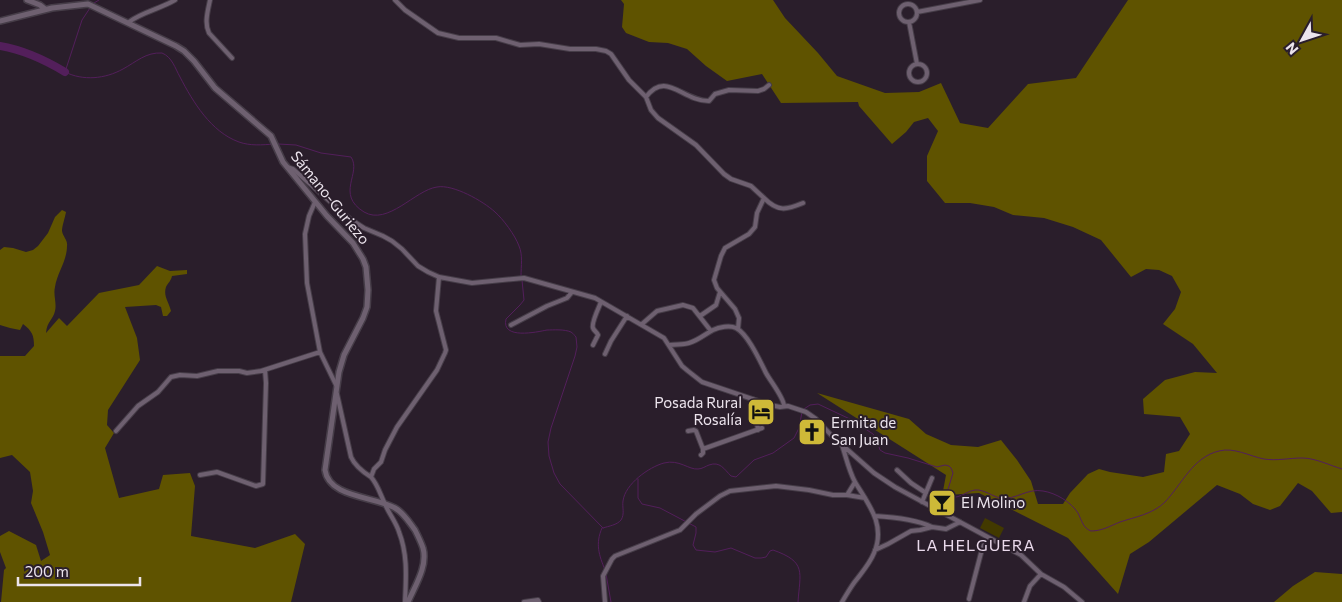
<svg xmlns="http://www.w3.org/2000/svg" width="1342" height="602" font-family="Commissioner,sans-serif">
<rect width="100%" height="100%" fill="#2a1e2b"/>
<path fill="#423900" d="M985,518L1004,528L999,538L980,528Z"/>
<path fill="#5f5300" d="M621,0H773L785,18L818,53L837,76L885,93L919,92L941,83L960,123L988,128L1028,84L1076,78L1128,0H1342V512L1331,513L1312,491L1298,483L1280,506L1270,510L1253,504L1240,494L1217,485L1149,542L1130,554L1118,594L1068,538L979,493L946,495L943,491L946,475L817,393L909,419L926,434L951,445L978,447L1001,440L1017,460L1031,481L1038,504H1063L1070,493L1088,474L1099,469L1110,472L1143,477L1164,472L1166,454L1179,451L1190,434L1180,417L1144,414L1143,399L1165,380L1195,372L1217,373L1193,344L1163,324L1175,309L1181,292L1172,276L1159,270L1146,269L1131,277L1101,240L1073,227L1044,218L1013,215L994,207L970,203H945L927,181V156L938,131L928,118L914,122L906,132L892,144L859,106L858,102L781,103L762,74L727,81L706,66L687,49L668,43L649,42L626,33L622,27L624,4Z
M62,210L66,212C65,218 62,226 62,231C63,237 68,240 67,246C67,261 57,273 55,287C53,295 57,303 55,311C53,320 47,321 46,333L59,318L67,326L99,293L139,285L157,266L170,271L187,270V274L172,276C171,281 168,283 166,287C163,296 169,302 171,311L167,316H163L161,307L156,305L125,307L137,338L140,360L108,410L107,425L114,433L105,448L119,498L159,489L163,475L190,473L195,486L191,536L255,548L295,534L305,544L291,602H1L4,570L6,568L0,552V536L9,531L36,545L41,561L50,555L43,532L31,503L33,491L30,472L12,455L0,458V356H25L34,346C34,335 32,331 23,324L20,330L10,328L0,325V250L4,247L13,248L26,252L33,250L38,246L48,233L55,217Z
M1315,572L1342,574V602H1274L1293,586Z"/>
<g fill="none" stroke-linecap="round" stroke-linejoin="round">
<path stroke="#531f5b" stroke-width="1" d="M94,3L99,0
M90,8L82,20L65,72C83,81 105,79 123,69C136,62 146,52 162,53C172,57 175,68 180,77C193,102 211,132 239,142C250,146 262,145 274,144
M278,144L296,145L321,153L351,157C362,173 335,194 364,212C388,226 415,190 437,187C453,184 483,201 495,212C503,219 515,235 519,246C523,255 521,266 521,276
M522,280L524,300L520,305L506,319C501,340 537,332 547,330C554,330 564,329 571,332C574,334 574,335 576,337L577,347L575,356L551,428L548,442L549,456L554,473L560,484L603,528
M804,409L810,405L818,404L852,420L873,434L876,438L880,450L885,453L908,458L937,467L945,465L949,466L951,468L953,473L946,496C958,501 966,491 975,490C984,489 993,497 1001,498C1016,500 1027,488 1043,491C1056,493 1071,502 1078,513C1082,521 1083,528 1091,531C1102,531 1110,526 1120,522C1135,517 1153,514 1165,502C1182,484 1193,457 1219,451C1234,447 1249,456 1264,459C1277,461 1289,458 1302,458C1315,458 1329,465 1342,469
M638,479V498L642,504L660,508L696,527V533L693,545L696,550L715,552L731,548L755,558H761L766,557L770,551L773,550C807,562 800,572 798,602
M602,528C595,544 599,555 605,570
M603,528C609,526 617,525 621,520C625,514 622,507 623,501C625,484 649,467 664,463C679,459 689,470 698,469C702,469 706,466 709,465C720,461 724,469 731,476L736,477L754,460L773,453L794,438L799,428L802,412
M606,574L611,602"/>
<path stroke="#531f5b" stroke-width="8" d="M0,46C24,50 45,60 65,72"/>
<defs>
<path id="minor" d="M210,0C208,10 204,23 209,33L232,58
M395,0L405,10L438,33L459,38H496L520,45L539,44L570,49H596L606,51L611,54L629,80L646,97L651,110L658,118L696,145L724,174L731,179L751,186L764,198L757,213L755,227L749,234L725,248L721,256L714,280L717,288L735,309L739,318L738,329
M899 13a9 9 0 1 1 18 0a9 9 0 1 1-18 0Z
M917,12L980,0
M129,22C142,12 160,9 175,0
M909,22L917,64
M909 73a9 9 0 1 1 18 0a9 9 0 1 1-18 0Z
M646,97C666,70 682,101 709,101L715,94L729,90L758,91L764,89L769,85
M287,167L293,169L350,219L364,228L383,236L392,241L402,249L418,266L428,272L439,277L472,283L524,278L595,298L664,338L682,366L688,371L702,382L770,405L780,407L788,406L806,412L816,419L832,436L874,473L895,487L1021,555L1041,574L1030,586L1024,602
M764,198C778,212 786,210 803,203
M315,202L309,216L305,234L307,283L320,352L336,385
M700,316L716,305L720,292
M642,324L657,311L683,305L693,308L711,331
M511,325L547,306L567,298L572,292
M593,345L598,335C597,332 594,331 593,328C591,323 599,307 601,302
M670,345C676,344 683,345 689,343C699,340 705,334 713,330C719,327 730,325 736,328C748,334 760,361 766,373C771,382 784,398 784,406
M605,354L611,341L627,316
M337,394L351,457C355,466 363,472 371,477
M753,399L758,430
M116,431L138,406L158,392L171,377L180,375L197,376L218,371H239L247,373L261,371L320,352
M688,431L694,430L696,431L703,449V453L701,455
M842,445C846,457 849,471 855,482C869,505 886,525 874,553C870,563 863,571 857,579C851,586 847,594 842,602
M703,449L762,428
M897,470L911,483L926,493
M200,475L217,472L256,486L263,484L266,383L265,370
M847,495L855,482
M922,502L932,478
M875,516C893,517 915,519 932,527
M875,550L888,544L911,531L920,530L932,527L946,529L960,522
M1041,574L1064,587L1082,602
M969,599L981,553L987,537
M405,602C406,578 408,555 399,532C396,522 389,514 385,504C380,494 378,485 371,477L374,469L381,462L385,450L397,427L437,370L445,353L446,350L436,311L439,277
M524,602L538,600L539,602
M605,602L603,576L612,559L615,556L680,530L696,514L720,496L730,491L776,486L809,490L833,495H847L865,498"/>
<path id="tertiary" d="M27,0L40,5L45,9
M0,21L52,8L88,4L176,46L184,51L194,61L215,88L271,136L283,162L327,216L353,243L363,259L366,267L368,290L367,307L363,318L344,355L339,372L325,470C329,498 374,496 395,508C404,513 409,522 415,530C418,536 421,542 423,548C428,566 415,586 408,602"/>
</defs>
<use href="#minor" stroke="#463d48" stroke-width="6"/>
<use href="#tertiary" stroke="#463d48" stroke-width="8"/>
<use href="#minor" stroke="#6e6070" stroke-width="4"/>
<use href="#tertiary" stroke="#6e6070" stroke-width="5"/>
</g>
<defs>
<symbol id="hotel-square" viewBox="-11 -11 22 22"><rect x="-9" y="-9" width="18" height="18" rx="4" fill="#ceb938" stroke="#2a1e2b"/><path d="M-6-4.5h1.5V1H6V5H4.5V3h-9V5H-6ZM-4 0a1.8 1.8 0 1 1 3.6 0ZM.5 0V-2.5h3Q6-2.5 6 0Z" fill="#111"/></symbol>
<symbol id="church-square" viewBox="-11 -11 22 22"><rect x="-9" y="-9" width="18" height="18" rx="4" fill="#ceb938" stroke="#2a1e2b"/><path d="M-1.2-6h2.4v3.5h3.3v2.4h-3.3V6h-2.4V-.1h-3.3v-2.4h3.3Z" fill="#111"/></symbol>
<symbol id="bar-square" viewBox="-11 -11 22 22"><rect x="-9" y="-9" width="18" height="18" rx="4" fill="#ceb938" stroke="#2a1e2b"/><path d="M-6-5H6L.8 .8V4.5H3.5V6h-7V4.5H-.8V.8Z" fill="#111"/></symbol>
</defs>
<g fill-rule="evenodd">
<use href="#hotel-square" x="745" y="396" width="32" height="32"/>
<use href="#church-square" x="796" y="416" width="32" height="32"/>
<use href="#bar-square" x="926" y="487" width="32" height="32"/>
</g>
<g text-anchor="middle" stroke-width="4" stroke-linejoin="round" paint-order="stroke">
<g font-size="15" fill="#ece4ed" stroke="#2a1e2b">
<text transform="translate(330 198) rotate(51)" y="5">Sámano-Guriezo</text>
</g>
<g font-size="15" fill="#ece4ed" stroke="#2a1e2b" text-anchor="start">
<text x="742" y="408" text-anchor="end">Posada Rural<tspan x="742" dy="17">Rosalía</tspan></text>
<text x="831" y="428">Ermita de<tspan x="831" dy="17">San Juan</tspan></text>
<text x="961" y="508">El Molino</text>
</g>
<g font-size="16" letter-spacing="1" fill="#eadaec" stroke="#2a1e2b">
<text x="976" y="551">LA HELGUERA</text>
</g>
</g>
<g transform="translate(1302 40) rotate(230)" stroke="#2a1e2b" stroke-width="4" paint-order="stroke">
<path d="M0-4L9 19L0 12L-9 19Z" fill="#ece4ed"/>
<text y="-8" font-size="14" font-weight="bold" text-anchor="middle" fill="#ece4ed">N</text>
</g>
<path d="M18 577v8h122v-8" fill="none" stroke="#ece4ed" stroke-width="2.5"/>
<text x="25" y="577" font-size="15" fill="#ece4ed" stroke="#2a1e2b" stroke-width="4" paint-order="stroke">200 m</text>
</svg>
